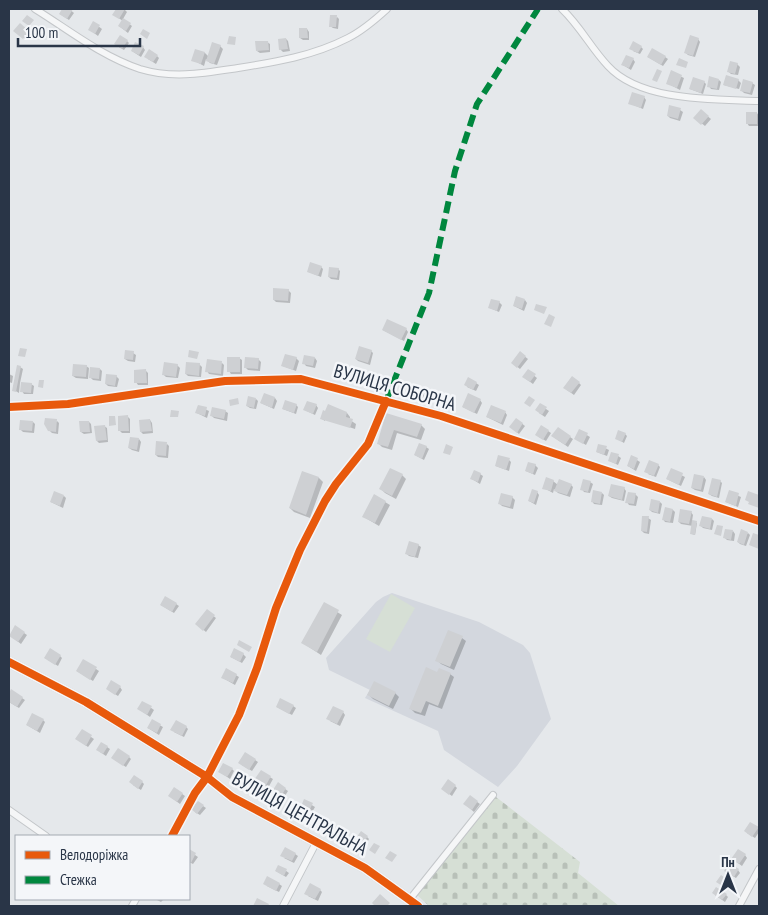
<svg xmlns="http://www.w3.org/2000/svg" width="768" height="915" font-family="'PT Sans Narrow',sans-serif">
<defs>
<pattern id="cemetery-stones" width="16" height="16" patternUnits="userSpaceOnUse" patternTransform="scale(1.25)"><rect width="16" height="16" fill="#d6dfd5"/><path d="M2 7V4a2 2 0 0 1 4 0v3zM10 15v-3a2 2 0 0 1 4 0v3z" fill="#b8c0b8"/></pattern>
</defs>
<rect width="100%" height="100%" fill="#e5e8eb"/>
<path fill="#d3d7de" d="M392,593L479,622L523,645L530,653L551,719L517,766L498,787L444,750L438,731L365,698L370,690L329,670L326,658L376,602L383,597Z"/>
<path fill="url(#cemetery-stones)" d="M496,797L580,862L578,873L619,906H429L417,895Z"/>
<path fill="#d6dfd5" d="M391,594L415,608L390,652L366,639Z"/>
<path fill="#0003" d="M63,9H69L74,13L69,20L60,14Z
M118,9H124L127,12L123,19L132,26L128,33L119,26L123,21L114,15Z
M337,17L339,19L338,29L333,28L330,26Z
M94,23L102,29L98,36L90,30Z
M20,25L31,35L26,40L15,30Z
M307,29L309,32V40H303L300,38Z
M286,39L288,41L290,51L283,52L280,49Z
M698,39L700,42L695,57L688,55L685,52Z
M127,41L129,43L124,50L117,46Z
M267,42L270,44V52L260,53L257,51Z
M220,46L223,49L217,65L210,63L206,59L204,66L193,60L196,50L205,53L209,57Z
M143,47L145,50L141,57L132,51Z
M641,47L643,49L640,54L633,51Z
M157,56L159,58L156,64L148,59Z
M648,57H665L668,59L663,66Z
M633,59L635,62L631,70L623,65Z
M737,64L740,67L738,75L731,74L728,71Z
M671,72L684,78L680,90L667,83Z
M719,80L721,82L719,90L711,89L709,86Z
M738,80L741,83L739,89L724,85Z
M704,82L706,84L703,94L690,89Z
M752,83L755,85L752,95L744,93L742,91Z
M644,97L646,100L643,109L629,103Z
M680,110L683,112L680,121L670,118L668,116Z
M701,111L711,119L705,126L695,118Z
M757,113L759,116V126H749L747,123Z
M321,267L323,269L321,277L309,272Z
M338,269L340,271L339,280L331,279L329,277Z
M288,290L291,293L290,303L276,302L274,300Z
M525,300L527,303L524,311L514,306Z
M499,302L502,305L499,312L490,308Z
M406,329L408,332L404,341L383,330Z
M371,351L373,353L370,365L358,361L356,359Z
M133,353L136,355L135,362L128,361L125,359Z
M520,353L528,359L520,369L515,365Z
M239,358L242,360V374H231L229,371Z
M296,358L299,361L296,371L283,366Z
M315,358L317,361L315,368L306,366L304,363Z
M258,359L261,362L260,371L248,370L246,368Z
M222,363L224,365L223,376L209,374L207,371Z
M199,364L202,367L201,377L188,376L186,374Z
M177,365L180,368L178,378L166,377L163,374Z
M86,366L89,368L88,379L76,378L73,376Z
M20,367L23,369L20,383L31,384L34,386L33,394H24L22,391V383H20L19,393L14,390Z
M100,369L102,371L101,381L93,380L90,377Z
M146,371L148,373V385H138L136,382Z
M528,371L537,378L533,384L526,379Z
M9,374L13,376L12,383L9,382V384Z
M116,376L119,379L117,387L108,386L106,384Z
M468,378L479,385L476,391L467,387Z
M579,383L581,385L574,395L567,390Z
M423,390L425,393L423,399L407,392Z
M275,398L277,401L274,409L261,403Z
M256,399L258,401L256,409L250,408L247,406Z
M480,400L482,403L477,414L463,407Z
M296,405L298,407L296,414L283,409Z
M316,405L318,408L315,415L305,410Z
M540,405L549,411L545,417L539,413Z
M198,406L209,411L207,418L197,413Z
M225,411L228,413L227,421L214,418L212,416Z
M505,412L507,415L503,425L487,417Z
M347,413L350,417V420L356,424L355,429L325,419V421L322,419Z
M387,414L421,425L425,429L421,440L397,433L392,450L382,447L378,443Z
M128,417L130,419V433H122L120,431Z
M516,419L525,426L519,434L513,429Z
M150,420L152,423L153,433L143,434L141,432Z
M57,421L59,423L58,434L52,433L49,430Z
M33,422L35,424L34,433L23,432L21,430Z
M89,422L91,424L92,433L84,434L81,432Z
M104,426L107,428L108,442L99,443L97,441Z
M558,429L573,439L568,447L555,438Z
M548,431L551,433L546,441L539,437Z
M580,431L590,437L586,445L576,439Z
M625,434L627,436L624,443L616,438Z
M139,439L141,442L139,452L132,450L129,448Z
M167,444L169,446L168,458L158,457L156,455Z
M599,445L609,450L607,456L597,452Z
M426,447L429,449L424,460L415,455Z
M618,456L621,458L618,465L610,461Z
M632,457L640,462L636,471L628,466Z
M509,460L511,462L509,471L496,466Z
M535,465L538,468L535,475L526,471Z
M658,465L660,467L656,477L648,474Z
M671,470L685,477L681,486L667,479Z
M303,473L319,478L323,482L310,518L294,512L290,508Z
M480,474L483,476L480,484L472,479Z
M402,475L406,479L396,499L385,493L381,489Z
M704,477L706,480L703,492L695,490L692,488Z
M553,481L558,485H571L573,487L570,497L558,493L554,489L553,493L544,488Z
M720,481L722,483L719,498L712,496L709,494Z
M590,482L593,484L590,493L584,492L582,489Z
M624,488L626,491L624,501L612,498L609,496Z
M537,492L539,495L536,505L529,501Z
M729,492L741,497L738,507L726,502Z
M602,493L604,495L602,505L594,504L592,501Z
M635,494L638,497L636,506L629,505L627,502Z
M64,496L66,498L63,508L51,502Z
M375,496L390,505L379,526L364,517Z
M512,497L515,500L513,509L502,506L500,504Z
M660,502L662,504L660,514L652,512L650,510Z
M666,508L673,510L675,512L673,523L665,522L663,519Z
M691,512L693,515L692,521L697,523L695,535L692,534L693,526L681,524L679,522Z
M648,518L651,520L649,534L644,533L642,531Z
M712,519L714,521L712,530L703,528L701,526Z
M733,531L735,534L734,541L727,540L725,538Z
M748,533L750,535L746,546L740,544L738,542Z
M418,545L421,547L418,558L409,556L407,554Z
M176,604L179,606L174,613L161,605Z
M324,604L342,615L321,655L303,643Z
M207,611L216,618L206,632L199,626Z
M15,627L27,635L21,644L12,637Z
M462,638L466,641L454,670L441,664L437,660Z
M243,654L246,657L242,663L231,657Z
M60,656L62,658L58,666L45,658Z
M84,661L99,671L93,681L77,671Z
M227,670L239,677L235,685L223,678Z
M438,673L450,674L454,677L442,709L429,704L425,716L415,713L411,709Z
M120,687L122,690L118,696L110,691Z
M11,691L25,700L19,708L9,702V695Z
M395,693L399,697L393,709L373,699L369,695Z
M143,702L154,710L150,717L139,709Z
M293,706L296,708L292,715L277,707Z
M343,712L345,715L340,726L330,721Z
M43,720L45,722L40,733L27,725Z
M152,721L163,727L159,735L148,728Z
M186,727L188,729L184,737L174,732Z
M82,731L94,739L88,747L77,739Z
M107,747L110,749L106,756L100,752Z
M245,753L258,762L252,771L242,765Z
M129,757L131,759L126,767L115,760Z
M232,769L234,771L230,779L220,772Z
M261,772L273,779L268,788L258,782Z
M142,782L144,784L141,790L133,785Z
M455,786L457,788L452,796L445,791Z
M175,789L185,796L180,804L172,798Z
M285,789L288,791L283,799L275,795Z
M470,797L480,804L474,812L467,806Z
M305,801L315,807L311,814L301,808Z
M203,806L206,808L200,815L195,812Z
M758,828L759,832L755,838L747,833Z
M367,837L369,839L364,848L355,841Z
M189,851L198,857L193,864L189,862Z
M295,854L298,856L294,863L284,858Z
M745,855L747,858L742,866L735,861Z
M279,866L289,873L286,877L276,871Z
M738,870L740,873L736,878L728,873Z
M721,877L733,885L729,890L720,884Z
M279,884L282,886L279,892L267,886Z
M320,890L322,892L318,901L308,896Z
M715,895H726L728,897L725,902Z
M155,899H161L163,900L161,902Z"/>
<path fill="#ced0d3" d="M62,9H73L67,19L59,14Z
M116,9H125L119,19L112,15Z
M27,15L34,20L29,26L22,21Z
M330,15H337L336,27H329Z
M123,18L131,23L126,31L118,26Z
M93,21L100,25L95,34L88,30Z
M20,23L29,31L23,39L13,31Z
M299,28H307L308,38H299Z
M143,29L150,33L147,39L140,34Z
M120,35L128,40L122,49L114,44Z
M690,35L699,38L693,56L684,53Z
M229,36L236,37L235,45L227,44Z
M286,38L288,49L279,50L278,39Z
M255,41H268L269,50L256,51Z
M633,41L642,46L638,53L629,49Z
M135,42L144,46L139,55L131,51Z
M212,42L221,45L214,64L206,61Z
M652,48L666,56L661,65L647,57Z
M149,49L158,55L153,62L144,57Z
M195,49L205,52L201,64L191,61Z
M626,55L634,58L629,68L621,65Z
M679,58L688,62L686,68L676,65Z
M730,61L738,63L735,74L727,72Z
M657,69L662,71L657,82L652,80Z
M671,70L682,75L677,88L666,84Z
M726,75L739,79L736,89L723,85Z
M709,76L719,79L717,89L707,87Z
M693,77L705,81L701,93L689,89Z
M743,79L753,82L750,93L740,91Z
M632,92L645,96L641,108L628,104Z
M669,105L681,108L678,119L667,116Z
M701,109L709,116L701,125L693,118Z
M746,112H757V124H746Z
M310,262L322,266L318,276L307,272Z
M329,267L339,268L337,278L328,277Z
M273,288L289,289L288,301L273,300Z
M516,296L525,299L522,309L513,306Z
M491,299L500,301L497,311L488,308Z
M536,304L547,307L544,314L534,310Z
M549,314L555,317L551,327L544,324Z
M387,319L407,328L401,340L382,330Z
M359,346L372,350L368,363L355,359Z
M20,348L27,349L25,357L18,356Z
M125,350L134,351L133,360L124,359Z
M189,350L199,352L197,359L188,357Z
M520,351L526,356L517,368L511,363Z
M285,354L297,357L293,370L281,366Z
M304,355L315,357L313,366L302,364Z
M227,357H240V372H227Z
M245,357L259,358L258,369L244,368Z
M207,359L222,361L221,374L205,372Z
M164,362L178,364L176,377L162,375Z
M186,362L200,363L199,376L185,374Z
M73,364L87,365L86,377L72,376Z
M17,365L21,366L16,392L12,391Z
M90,367L100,368L99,379L89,378Z
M146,369L147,383H134V370Z
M528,369L536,374L530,382L522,377Z
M106,374L117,375L115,386L105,384Z
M572,376L580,382L571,393L563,388Z
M468,377L477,382L473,390L464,385Z
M39,380H44L43,388L38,387Z
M21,382L32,383L31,393L20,392Z
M408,384L424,389L421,397L406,392Z
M264,393L275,397L272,408L260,403Z
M468,393L481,399L474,413L462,407Z
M429,395L441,398L439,403L428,399Z
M248,396L256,398L254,408L246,406Z
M529,396L535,400L530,407L524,403Z
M238,398L239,404L230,406L229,400Z
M285,400L297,404L294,413L282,409Z
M307,401L317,404L313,414L303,410Z
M540,403L547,407L542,415L535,410Z
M328,404L347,412L346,417L353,419L350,428L320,419L323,410L325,411Z
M198,405L207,407L205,416L195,413Z
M491,405L506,411L501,423L486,417Z
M212,407L226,410L224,419L210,416Z
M171,410L179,411L178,417H170Z
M386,413L422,424L417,437L394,430L388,447L377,444Z
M128,415L129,431H118V416Z
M109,416H115L116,425L109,426Z
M45,418L57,419L56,432L48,431L44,424Z
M516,418L523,423L517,433L509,427Z
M150,419L152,431L140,432L139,420Z
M20,420L33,421L32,431L19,430Z
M79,421H89L90,432H80Z
M105,425L107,440L96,441L94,426Z
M541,425L549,430L543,440L535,435Z
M558,427L571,436L565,445L551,436Z
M579,429L588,433L583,444L574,439Z
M618,430L626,433L622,442L615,439Z
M130,437L139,438L137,450L128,448Z
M156,441L167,442L166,456L155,455Z
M419,443L427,446L422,459L414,455Z
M446,444L453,447L450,455L443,453Z
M598,444L607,446L604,455L596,452Z
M611,452L619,454L616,464L608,461Z
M498,455L510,458L506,470L495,466Z
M631,455L638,458L634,469L627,466Z
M649,460L659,464L654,476L644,472Z
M528,462L536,464L533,474L525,471Z
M390,468L403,474L392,496L379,489Z
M671,468L683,473L679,485L666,479Z
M474,470L481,473L478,482L470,479Z
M302,471L319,477L306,515L289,508Z
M694,474L704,476L701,490L691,488Z
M546,477L554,480L551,491L542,489Z
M712,478L721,480L717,497L708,494Z
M559,479L572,484L567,495L554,491Z
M583,479L591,481L588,492L580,490Z
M611,484L625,487L622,500L608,496Z
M532,489L538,491L534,503L528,501Z
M593,490L602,492L600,504L591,502Z
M729,490L739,493L736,506L725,502Z
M54,491L64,495L60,506L50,502Z
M748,491L759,495V508L748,504L749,502L745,500Z
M628,492L636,493L634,504L625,503Z
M501,493L513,496L510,507L498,504Z
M374,494L386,501L375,523L362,517Z
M651,499L660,501L658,513L649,510Z
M665,507L673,509L670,522L662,520Z
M680,509L692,511L689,524L678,522Z
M642,516H649L647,532L641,531Z
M702,516L712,518L710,529L699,526Z
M692,520L697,521L695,535L690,534Z
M717,525L723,526L721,536L714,534Z
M725,529L733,530L731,540L723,538Z
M741,529L748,532L744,545L737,542Z
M753,533L759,535V549L749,545Z
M409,541L419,544L415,557L405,554Z
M165,596L177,603L172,612L160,605Z
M324,602L339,610L317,652L301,643Z
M207,609L215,615L203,631L195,624Z
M15,625L25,632L18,642L9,636Z
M448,630L463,636L450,667L435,661Z
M239,640L252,647L249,652L237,645Z
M50,648L61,655L55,665L44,658Z
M234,648L244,653L240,662L230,657Z
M83,659L97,667L90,680L76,671Z
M426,667L437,672L439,668L451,673L438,706L426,701L421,713L409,709Z
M226,668L237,674L233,683L221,678Z
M111,680L121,686L115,695L106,689Z
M374,681L396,692L389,706L367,695Z
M11,689L23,697L17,707L9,702V693Z
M280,698L294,705L289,714L276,707Z
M142,701L152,706L147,715L137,709Z
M333,706L344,711L337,724L326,719Z
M32,713L44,719L37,731L26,725Z
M152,719L161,724L157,733L147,728Z
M176,720L187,726L182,736L170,730Z
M82,729L92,735L86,746L75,739Z
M101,742L108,746L103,754L96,750Z
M118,748L130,756L123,766L111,758Z
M245,752L256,759L249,770L238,763Z
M223,763L233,768L227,777L218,772Z
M261,770L271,776L265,787L254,780Z
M134,775L143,781L138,789L129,782Z
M448,779L456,785L449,795L441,789Z
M278,782L286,788L280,798L271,793Z
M174,787L183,793L177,802L168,796Z
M470,795L478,801L472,810L463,804Z
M304,799L313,803L308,813L300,809Z
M198,801L204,805L197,814L191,809Z
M750,822L759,827L752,837L744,831Z
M361,831L368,836L361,846L354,841Z
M374,843L380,846L375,854L369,850Z
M285,847L296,853L292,861L280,856Z
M189,849L196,853L191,863L189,862Z
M738,849L746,854L739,864L731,859Z
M390,851L397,855L392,862L385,858Z
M729,863L739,869L734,877L724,871Z
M278,865L287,869L284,876L275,871Z
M721,875L731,882L727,889L716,882Z
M267,876L280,883L276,891L263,884Z
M310,883L321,889L315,899L304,894Z
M716,887L727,894L722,900L712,893Z
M380,894L390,903L387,906H375L372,903Z
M257,898L269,904L268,906H253Z"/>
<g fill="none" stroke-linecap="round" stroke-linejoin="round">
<defs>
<path id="street" d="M35,9C69,30 101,56 140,69C173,79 205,73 238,68C276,62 313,56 348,38C362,31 375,20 387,9
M562,9C580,26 591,48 608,66C641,102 714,99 759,101
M9,407L68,404L225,381L301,379L441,416L759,521
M9,810L46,836
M172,836L195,793L207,777L239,715L257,668L276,608L300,550L325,501L336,484L368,444L386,401
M410,899L493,795
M132,906L136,899
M283,906L317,841
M739,906L759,869"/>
<path id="secondary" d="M9,662L86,702L207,777L232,797L365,868L418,906"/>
</defs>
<use href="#street" stroke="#c3c6c9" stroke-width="8"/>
<use href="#secondary" stroke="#c3c6c9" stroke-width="11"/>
<use href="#street" stroke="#f5f6f7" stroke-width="6"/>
<use href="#secondary" stroke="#f8f8f9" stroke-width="9"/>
<path stroke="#00873e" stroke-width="6" stroke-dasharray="12 6" stroke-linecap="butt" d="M386,401L429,293L455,171L477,104L538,9"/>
<defs>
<path id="cycleway" d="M9,407L68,404L225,381L301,379L441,416L759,521
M9,662L86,702L207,777L232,797L365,868L418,906
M172,836L195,793L207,777L239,715L257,668L276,608L300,550L325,501L336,484L368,444L386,401"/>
</defs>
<use href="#cycleway" stroke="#f4f6f9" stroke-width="11"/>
<use href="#cycleway" stroke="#e8590c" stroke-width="8"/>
</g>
<g text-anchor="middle" stroke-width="5" stroke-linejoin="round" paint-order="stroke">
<g font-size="19" fill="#293547" stroke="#f4f6f9">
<text transform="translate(395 387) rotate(16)" y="7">ВУЛИЦЯ СОБОРНА</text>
<text transform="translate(300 813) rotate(29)" y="7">ВУЛИЦЯ ЦЕНТРАЛЬНА</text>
</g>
</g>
<rect width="768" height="915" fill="none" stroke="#293547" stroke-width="20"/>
<rect x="15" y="835" width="175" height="65" fill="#f4f6f9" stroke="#a3a9b2"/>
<rect x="25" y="851" width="25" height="8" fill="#e8590c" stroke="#a3a9b2"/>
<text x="60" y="860" font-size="15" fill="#293547">Велодоріжка</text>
<rect x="25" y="876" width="25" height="8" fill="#00873e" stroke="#a3a9b2"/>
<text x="60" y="885" font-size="15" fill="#293547">Стежка</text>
<g transform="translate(728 875)" stroke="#f4f6f9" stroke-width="4" paint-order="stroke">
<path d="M0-4L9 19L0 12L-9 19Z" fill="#293547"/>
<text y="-8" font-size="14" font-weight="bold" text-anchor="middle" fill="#293547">Пн</text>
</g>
<path d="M18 38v8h122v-8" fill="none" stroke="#293547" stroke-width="2.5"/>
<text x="25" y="38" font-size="15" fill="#293547" stroke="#f4f6f9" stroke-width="4" paint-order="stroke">100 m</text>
</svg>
